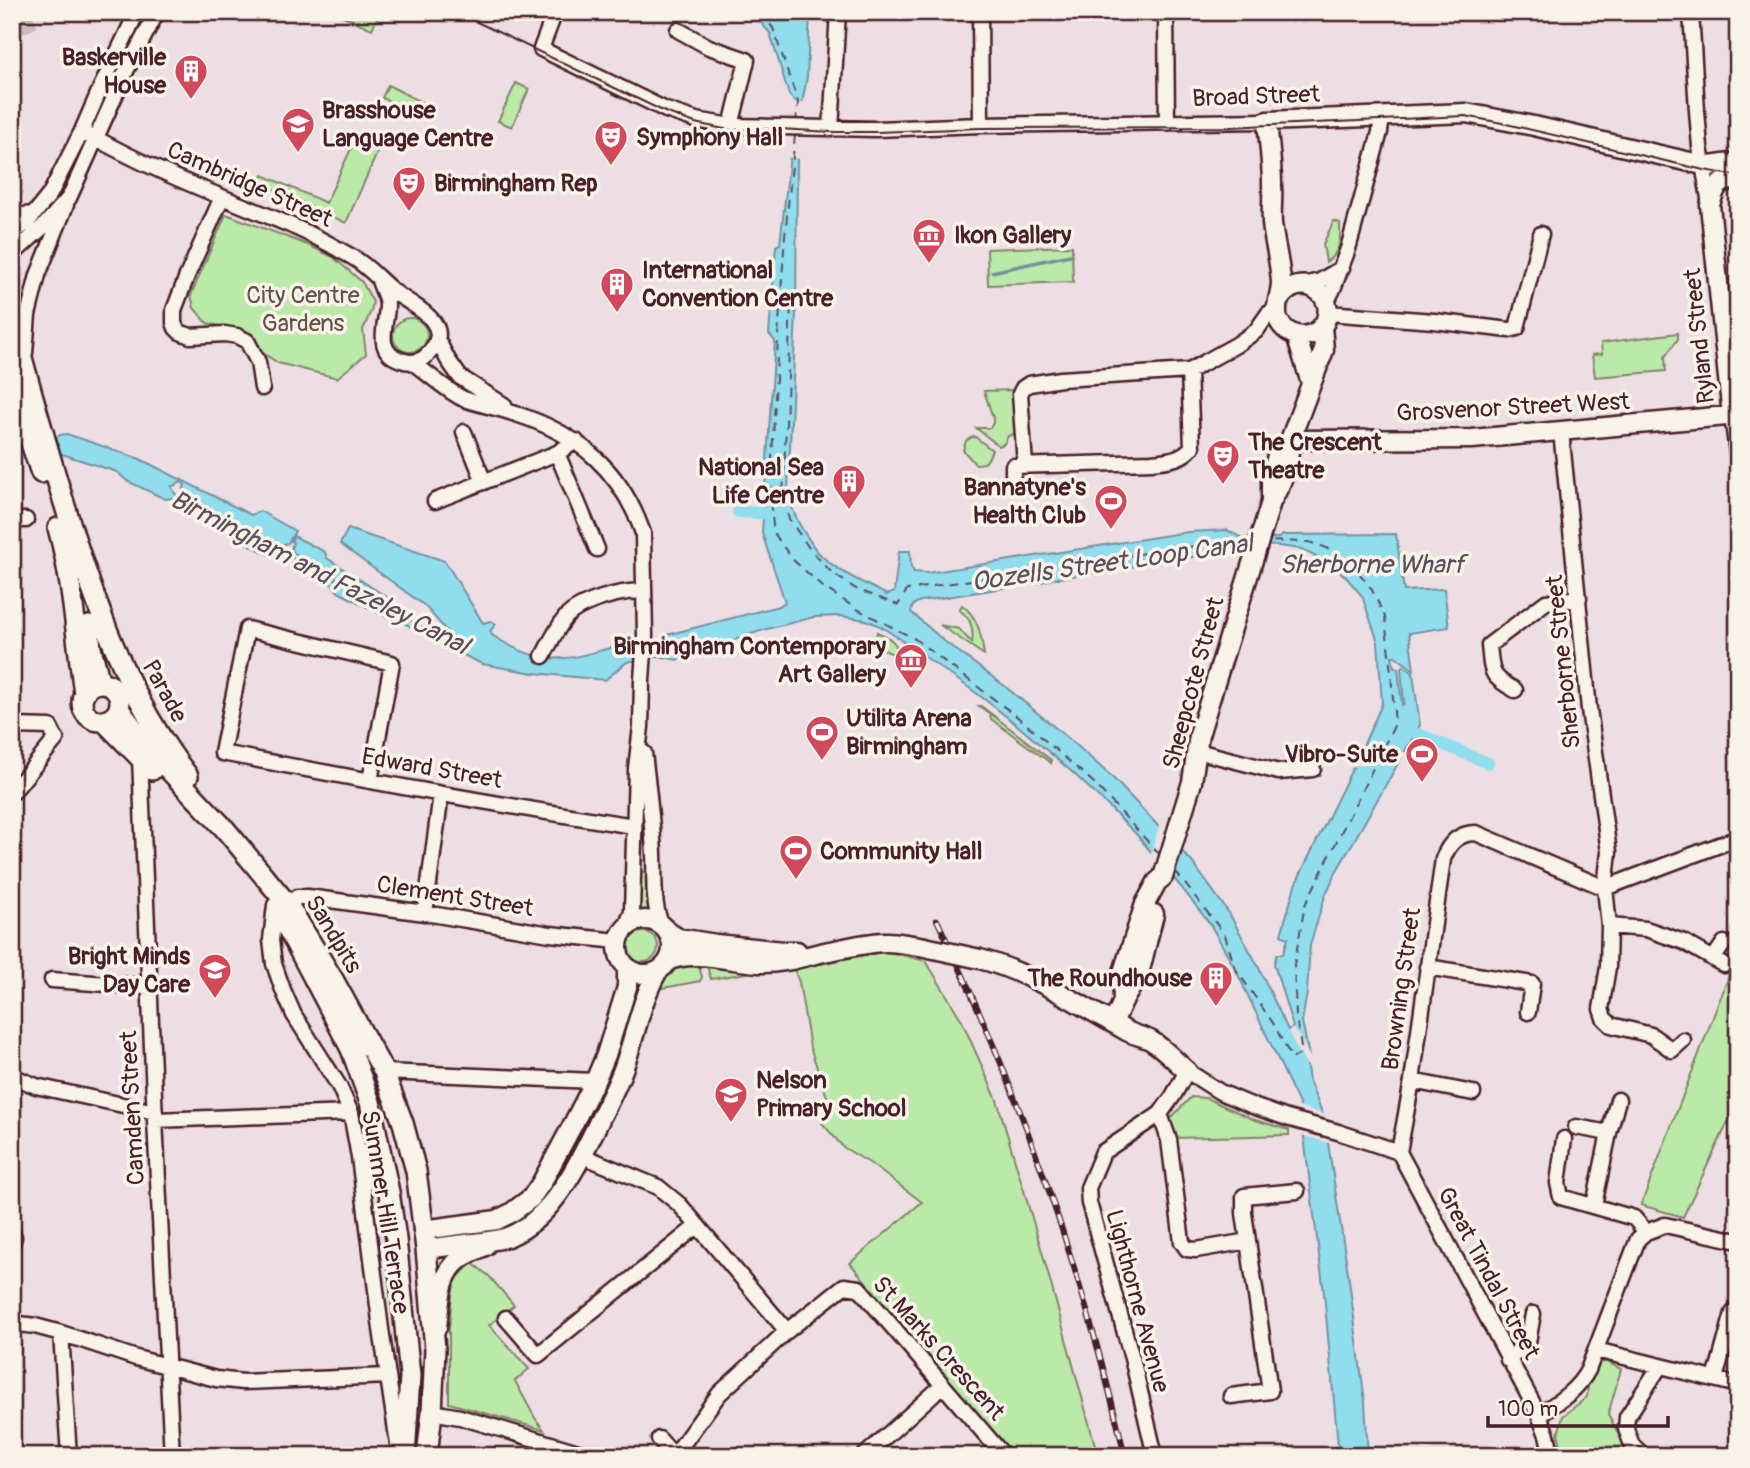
<svg xmlns="http://www.w3.org/2000/svg" width="1750" height="1468" font-family="Pangolin,sans-serif">
<rect width="100%" height="100%" fill="#ecdee3"/>
<filter id="ink" filterUnits="userSpaceOnUse"><feTurbulence type="fractalNoise" baseFrequency=".0143" numOctaves="2"/><feDisplacementMap in="SourceGraphic" scale="14" xChannelSelector="R" yChannelSelector="G"/><feConvolveMatrix kernelMatrix="1 2 1 2 8 2 1 2 1" color-interpolation-filters="sRGB"/></filter>
<g filter="url(#ink)">
<path fill="#bae9a8" stroke="#82846a" stroke-width="2" d="M334,12H380L372,29Z
M516,83L529,89L512,127L498,121Z
M388,85L436,110L431,120L382,98Z
M355,140L378,151L346,223L260,183L263,175L326,203Z
M226,214L308,245L333,257L362,282L373,302L371,311L363,330L366,354L337,378L278,363L260,351L243,331L207,323L194,308L191,295Z
M1334,221L1340,223C1340,240 1342,251 1326,262L1323,244Z
M1072,246L1073,282L988,285L987,249Z
M393 335a17 17 0 1 1 34 0a17 17 0 1 1-34 0Z
M1678,333V339L1665,357L1666,371L1595,377L1592,355L1602,354L1601,343Z
M1014,390L1016,433L1008,436L1004,444L999,446L976,428H990L993,423V418L984,391Z
M974,436L992,450C987,460 989,464 975,464L963,450L966,441Z
M962,605C979,618 981,635 984,655L940,625L959,629L972,643C974,628 971,618 959,610Z
M877,632C888,637 899,642 898,656L874,646Z
M981,706L1051,760V763L991,719L990,714L979,706Z
M639,872H649L651,913H639Z
M628 947a15 15 0 1 1 30 0a15 15 0 1 1-30 0Z
M886,951L926,961L961,1019L997,1100L1043,1255L1098,1456H1012L850,1263L922,1202L871,1164L843,1147L822,1123L827,1097L810,1047L799,982L794,969Z
M1738,952V1101L1683,1217L1641,1205Z
M698,963L702,977L700,981L658,989L663,976L674,965Z
M706,963L753,968V972L711,979Z
M634,980L645,981L613,1079L583,1138L572,1132Z
M1191,1097L1206,1098L1255,1120L1289,1130V1135L1174,1138L1169,1120Z
M472,1263L489,1276L514,1305L489,1325L529,1369L515,1381L535,1418L544,1430L449,1403V1329L452,1292L453,1282Z
M1607,1362L1621,1369L1608,1415L1628,1451L1633,1456H1564L1558,1434L1563,1416L1587,1397L1590,1364Z"/>
<path fill="#90ddee" stroke="#7491a0" stroke-width="2" fill-rule="evenodd" d="M751,12H810L807,77L802,103L797,158L796,313L788,490C790,506 795,518 804,532C808,538 812,544 816,550C834,571 863,582 887,595L894,592L899,551H910L911,567L914,572L927,573L1188,532L1227,530L1242,538H1279L1283,535L1396,534L1404,591L1444,589L1449,627L1409,633L1414,670L1395,656H1392L1394,667L1398,668L1402,705L1404,704L1401,668L1404,666L1413,673L1420,725L1335,874L1325,896L1310,945L1307,993L1302,1021L1309,1056L1307,1067L1309,1081L1324,1117L1349,1280L1365,1402L1368,1456H1339L1324,1293L1300,1106L1235,968L1210,924L1181,887L1136,834L1104,802L1071,771L1017,725L979,695L900,639L880,626L866,620L841,616L814,617L763,630L677,660L659,656L627,662L605,680L534,673L482,664L445,646L395,618L387,617L338,592L333,585L326,580L283,557L271,556L230,535L223,525L178,501L172,498L165,499L127,481L117,472L19,440H12V423L16,431L57,444L56,438L60,435L67,434L140,459L251,515L260,511L295,531L288,543L281,545L284,553L327,577L338,580L335,576L294,553L291,549L293,542L291,541L294,536L325,552L327,558L394,602L396,605L395,612L397,613L450,643H457L425,606L340,544L348,529L445,561L483,623L491,621L496,624L490,631L492,635C513,649 539,661 565,658C582,657 599,650 615,647L628,655L653,649L663,636L779,606L785,602L762,533L775,341L769,334L776,246L780,244L796,102L789,95L770,33ZM181,482L185,485L183,491L187,497L226,517L230,522L222,521L176,495L171,487ZM1243,544L1278,546L1301,549L1331,565L1346,577L1362,596L1378,642L1382,704L1358,757L1295,885L1281,935L1288,938L1283,954H1277L1274,964L1293,1027L1288,1030L1258,966L1229,913L1192,862L1113,778L1074,743L1002,684L944,641L911,612C912,605 915,602 921,601L1042,582L1055,578H1060L1236,550Z"/>
<path fill="#ecdee3" d="M791,100L795,102L806,103L801,159L787,157L792,103Z
M1410,751L1406,758L1349,767L1353,760Z
M1160,822L1182,846L1172,882L1150,856Z
M1292,1028L1301,1039L1310,1057L1312,1063L1309,1068L1298,1052L1288,1031Z
M1296,1106L1327,1115L1332,1144L1301,1135Z"/>
<g fill="none" stroke-linecap="round" stroke-linejoin="round">
<path stroke="#7491a0" stroke-width="3.5" d="M992,272L1070,255"/>
<path stroke="#90ddee" stroke-width="12" d="M738,512L780,514
M1401,727L1488,763"/>
<path stroke="#5c4e5c" stroke-width="2" stroke-dasharray="9 7" stroke-linecap="butt" d="M760,12L773,28L798,102L796,123
M795,135L785,236L778,338L770,500L774,533L792,559L823,587L857,609L915,639L1024,722L1094,783L1162,857
M796,292L791,300L783,500L789,519L809,548L832,573L856,589L898,605L907,590L1177,548L1250,541
M1175,871L1225,935L1235,968L1273,1023L1292,1059L1302,1053L1296,1017L1294,965L1305,905L1395,724L1391,673L1385,617L1371,588L1355,568L1339,555L1324,547L1309,542L1266,541"/>
<path stroke="#ccb8be" stroke-width="23" stroke-dasharray="23 11" stroke-linecap="butt" d="M12,26L44,12"/>
<defs>
<path id="minor" d="M555,12L541,49L666,110L696,120L731,126L877,129L981,125L1267,121
M980,12L981,125
M1166,12L1167,123
M1691,12L1697,111L1700,147L1710,204
M678,30L709,47L747,60L731,126
M831,129L838,12
M81,133L101,87L137,12
M222,197L187,276L174,310V323L176,328L180,332L190,336L225,334L237,336L247,341L258,362L262,388
M12,216L34,214
M12,233L27,223L50,194L81,133L97,139C137,161 180,180 222,197C262,214 300,227 338,249C346,254 354,257 361,263C372,271 382,282 393,291C410,305 456,322 430,352C423,361 412,364 401,360C373,351 387,325 387,305C387,297 381,288 379,280
M12,255L46,224L69,198L127,69L157,12
M1303,285L1320,281L1342,268
M1326,303L1333,289L1348,249L1380,132L1382,116
M1327,313L1434,321L1509,330L1517,328L1541,234
M437,339L448,360L460,377L504,405
M25,353L28,315L38,275L66,205
M412,362C425,371 451,394 464,399C481,405 499,408 516,414C579,434 621,470 643,533L645,636L642,680L641,727L636,768L632,912L626,927
M1732,416L1738,460
M1561,431L1589,709L1609,852L1605,888L1609,926L1646,929L1684,942L1724,965
M464,432L484,482
M557,453L597,549
M1025,465L1020,394L1023,388L1029,384L1061,379L1189,371L1236,345L1256,331L1268,314L1277,308
M1013,474V466L1152,462C1168,460 1181,460 1192,447L1189,371
M435,501L557,453L576,441
M12,520H26
M543,656C550,643 557,628 566,617C580,602 624,589 644,592
M1515,690C1489,676 1492,672 1489,645L1546,602L1579,598
M12,726L50,727L56,739L12,793
M1197,751L1279,772L1313,769
M644,753C648,786 652,819 654,853C655,876 652,902 661,924
M140,758L155,1120L172,1456
M370,781L392,663L247,629L222,753C359,779 496,805 634,826
M275,905L271,940L274,964L283,990L294,1015L339,1086L351,1113L359,1157L381,1329L399,1451
M288,905L297,897H308L425,913L550,934L618,941
M425,913L441,794
M1609,926L1608,967L1601,1009L1604,1018L1611,1025L1651,1035L1672,1050L1683,1040
M1713,959L1724,943
M1427,967L1532,984L1528,1012
M52,980L150,987
M384,1072L595,1081
M12,1076L36,1086L155,1112
M1412,1081L1473,1093
M1160,1114L1169,1140L1182,1242L1187,1249L1196,1250L1248,1241L1270,1391L1231,1396
M155,1120L351,1113
M1576,1127L1609,1133
M1564,1139L1558,1183L1561,1197L1634,1218L1646,1232
M1399,1152L1412,1081L1443,859C1449,843 1458,833 1476,833L1605,888L1738,838
M1399,1152L1539,1415L1547,1435L1552,1456
M583,1156L658,1187L680,1205L787,1331L844,1286L859,1288L1004,1456
M1594,1205L1609,1133L1618,1100
M12,1236L14,1237L12,1243
M1248,1241L1244,1213V1196L1297,1191
M506,1318L538,1355L697,1226
M12,1323L35,1326L61,1333L136,1358L216,1379L243,1382L388,1376
M61,1333L69,1456
M1596,1350L1738,1385
M1508,1360L1528,1342L1533,1314
M1715,1379L1733,1313L1738,1315
M432,1412L460,1417L592,1456
M1539,1415C1558,1402 1577,1391 1588,1370L1638,1239L1646,1232L1665,1225L1738,1241
M659,1439L674,1456
M674,1456L719,1394L787,1331
M864,1456L943,1385
M1155,1456L1133,1362L1089,1203L1088,1188L1103,1152L1160,1114L1173,1096L1187,1071L1220,1092L1253,1106L1287,1118L1338,1132L1399,1152
M1644,1456L1632,1445L1626,1429L1627,1417L1660,1366"/>
<path id="tertiary" d="M1279,300C1299,269 1338,293 1325,322C1321,330 1312,335 1303,336C1292,336 1282,329 1278,319C1274,307 1281,294 1281,282C1280,262 1274,243 1272,223C1271,211 1273,198 1272,186C1272,164 1269,143 1267,121L1466,113L1534,126L1703,165L1710,166L1738,162
M1322,326L1324,350L1290,440L1472,439L1738,415
M1296,335L1311,383
M1732,416L1710,205C1715,188 1718,179 1738,180
M1271,498V477L1277,456L1289,443
M618 947a27 27 0 1 1 54 0a27 27 0 1 1-54 0Z
M667,931L678,938L716,944L783,951H797
M980,959C1032,973 1078,1004 1125,1030C1133,1035 1142,1036 1150,1040C1164,1048 1175,1061 1187,1071
M668,961C693,949 732,962 759,963C785,964 804,956 829,951C847,948 868,942 887,942C898,942 909,945 920,946
M1123,1001L1122,975L1145,904L1157,882L1163,877L1192,782L1199,735L1271,502C1282,482 1290,465 1289,443
M1113,1023L1123,1001L1132,986L1141,966L1154,914
M423,1230L497,1220L511,1213L531,1198L542,1182L571,1128L595,1081L606,1055L627,987V967
M426,1249C442,1247 457,1245 473,1243C485,1241 499,1241 510,1236C555,1217 582,1157 602,1115C611,1097 620,1080 626,1061C636,1032 642,998 658,971
M437,1327C440,1304 439,1275 460,1259C467,1254 477,1250 485,1246"/>
<path id="secondary" d="M12,322C29,383 46,445 65,506C94,602 127,697 188,776
M12,387L41,473
M58,528C73,582 76,638 84,693
M89,626L91,648L100,683
M82 702a19 19 0 1 1 38 0a19 19 0 1 1-38 0Z
M119,709L149,749L225,829L288,905L334,981L384,1072L403,1123L416,1171L426,1249L435,1349L432,1412L427,1456
M104,721L152,770
M281,916L351,1049L370,1102L389,1192L396,1239L410,1376L405,1456"/>
</defs>
<use href="#minor" stroke="#4a1f2b" stroke-width="19"/>
<use href="#tertiary" stroke="#4a1f2b" stroke-width="23"/>
<use href="#secondary" stroke="#4a1f2b" stroke-width="24"/>
<use href="#minor" stroke="#f7f3e8" stroke-width="14"/>
<use href="#tertiary" stroke="#f7f3e8" stroke-width="18"/>
<use href="#secondary" stroke="#f7f3e8" stroke-width="19"/>
<path stroke="#4a1f2b" stroke-width="2" d="M456,12L665,112L695,123L729,130L779,129L831,132H877L981,128L1229,127L1465,116L1502,123L1704,170L1738,176"/>
<defs>
<path id="rail" d="M937,920C1020,1091 1082,1270 1125,1456"/>
</defs>
<use href="#rail" stroke="#4a1f2b" stroke-width="6"/>
<use href="#rail" stroke="#f7f3e8" stroke-width="3.5" stroke-dasharray="10" stroke-linecap="butt"/>
<defs>
<path id="tertiary-bridge" d="M920,946L980,959"/>
</defs>
<use href="#tertiary-bridge" stroke="#4a1f2b" stroke-width="23" stroke-linecap="butt"/>
<use href="#tertiary-bridge" stroke="#f7f3e8" stroke-width="18"/>
</g>
</g>
<defs>
<symbol id="building-pin" viewBox="-11 -11 22 30"><path d="M0 17L-7.5 6A9.5 9.5 0 1 1 7.5 6Z" fill="#d1495b" stroke="#f7f3e8"/><path d="M-4-6H4V6H1V3H-1V6H-4ZM-2.5-4.3h1.7v1.8h-1.7ZM.8-4.3h1.7v1.8H.8ZM-2.5-1h1.7V.8h-1.7ZM.8-1h1.7V.8H.8Z" fill="#fff"/></symbol>
<symbol id="university-pin" viewBox="-11 -11 22 30"><path d="M0 17L-7.5 6A9.5 9.5 0 1 1 7.5 6Z" fill="#d1495b" stroke="#f7f3e8"/><path d="M0-5L7-2L0 1L-7-2ZM-4 1L0 2.5L4 1V4Q0 6-4 4Z" fill="#fff"/></symbol>
<symbol id="theatre-pin" viewBox="-11 -11 22 30"><path d="M0 17L-7.5 6A9.5 9.5 0 1 1 7.5 6Z" fill="#d1495b" stroke="#f7f3e8"/><path d="M-5-5.5Q0-4 5-5.5V0Q5 5 0 6Q-5 5-5 0ZM-3.3-2.5H-1v1.5H-3.3ZM1-2.5H3.3v1.5H1ZM-2.8 1Q0 5.5 2.8 1Z" fill="#fff"/></symbol>
<symbol id="museum-pin" viewBox="-11 -11 22 30"><path d="M0 17L-7.5 6A9.5 9.5 0 1 1 7.5 6Z" fill="#d1495b" stroke="#f7f3e8"/><path d="M0-6L6-3V-2H-6V-3ZM-5-1h2V3h-2ZM-1-1h2V3h-2ZM3-1h2V3H3ZM-6 4H6V6H-6Z" fill="#fff"/></symbol>
<symbol id="stadium-pin" viewBox="-11 -11 22 30"><path d="M0 17L-7.5 6A9.5 9.5 0 1 1 7.5 6Z" fill="#d1495b" stroke="#f7f3e8"/><path d="M0-5a6.5 5 0 1 0 0 10a6.5 5 0 1 0 0-10ZM-3.5-1.8h7v3.6h-7Z" fill="#fff"/></symbol>
<symbol id="school-pin" viewBox="-11 -11 22 30"><path d="M0 17L-7.5 6A9.5 9.5 0 1 1 7.5 6Z" fill="#d1495b" stroke="#f7f3e8"/><path d="M0-5L7-2L0 1L-7-2ZM-4 1L0 2.5L4 1V4Q0 6-4 4Z" fill="#fff"/></symbol>
</defs>
<g fill-rule="evenodd">
<use href="#building-pin" x="172" y="52" width="38" height="52"/>
<use href="#university-pin" x="279" y="105" width="38" height="52"/>
<use href="#theatre-pin" x="592" y="118" width="38" height="52"/>
<use href="#theatre-pin" x="390" y="164" width="38" height="52"/>
<use href="#museum-pin" x="910" y="216" width="38" height="52"/>
<use href="#building-pin" x="598" y="265" width="38" height="52"/>
<use href="#theatre-pin" x="1204" y="437" width="38" height="52"/>
<use href="#building-pin" x="830" y="462" width="38" height="52"/>
<use href="#stadium-pin" x="1092" y="482" width="38" height="52"/>
<use href="#museum-pin" x="892" y="641" width="38" height="52"/>
<use href="#stadium-pin" x="803" y="713" width="38" height="52"/>
<use href="#stadium-pin" x="1403" y="735" width="38" height="52"/>
<use href="#stadium-pin" x="777" y="832" width="38" height="52"/>
<use href="#school-pin" x="196" y="951" width="38" height="52"/>
<use href="#building-pin" x="1197" y="959" width="38" height="52"/>
<use href="#school-pin" x="712" y="1075" width="38" height="52"/>
</g>
<g text-anchor="middle" stroke-width="7" stroke-linejoin="round" paint-order="stroke">
<g font-size="24" font-weight="bold" fill="#4a1f2b" stroke="#f7f3e8" text-anchor="start">
<text x="166" y="65" text-anchor="end">Baskerville<tspan x="166" dy="28">House</tspan></text>
<text x="322" y="118">Brasshouse<tspan x="322" dy="28">Language Centre</tspan></text>
<text x="636" y="145">Symphony Hall</text>
<text x="434" y="191">Birmingham Rep</text>
<text x="954" y="243">Ikon Gallery</text>
<text x="642" y="278">International<tspan x="642" dy="28">Convention Centre</tspan></text>
<text x="1248" y="450">The Crescent<tspan x="1248" dy="28">Theatre</tspan></text>
<text x="824" y="475" text-anchor="end">National Sea<tspan x="824" dy="28">Life Centre</tspan></text>
<text x="1086" y="495" text-anchor="end">Bannatyne's<tspan x="1086" dy="28">Health Club</tspan></text>
<text x="886" y="654" text-anchor="end">Birmingham Contemporary<tspan x="886" dy="28">Art Gallery</tspan></text>
<text x="846" y="726">Utilita Arena<tspan x="846" dy="28">Birmingham</tspan></text>
<text x="1398" y="762" text-anchor="end">Vibro-Suite</text>
<text x="820" y="859">Community Hall</text>
<text x="190" y="964" text-anchor="end">Bright Minds<tspan x="190" dy="28">Day Care</tspan></text>
<text x="1192" y="986" text-anchor="end">The Roundhouse</text>
<text x="756" y="1088">Nelson<tspan x="756" dy="28">Primary School</tspan></text>
</g>
<g font-size="24" fill="#4a1f2b" stroke="#f7f3e8">
<text transform="translate(1256 96) rotate(-2)" y="8">Broad Street</text>
<text transform="translate(250 184) rotate(24)" y="8">Cambridge Street</text>
<text transform="translate(1699 336) rotate(-96)" y="8">Ryland Street</text>
<text transform="translate(1513 407) rotate(-3)" y="8">Grosvenor Street West</text>
<text transform="translate(1563 662) rotate(-96)" y="8">Sherborne Street</text>
<text transform="translate(1193 683) rotate(-75)" y="8">Sheepcote Street</text>
<text transform="translate(165 691) rotate(61)" y="8">Parade</text>
<text transform="translate(432 768) rotate(10)" y="8">Edward Street</text>
<text transform="translate(455 896) rotate(9)" y="8">Clement Street</text>
<text transform="translate(334 934) rotate(59)" y="8">Sandpits</text>
<text transform="translate(1401 989) rotate(-82)" y="8">Browning Street</text>
<text transform="translate(132 1108) rotate(-93)" y="8">Camden Street</text>
<text transform="translate(386 1212) rotate(81)" y="8">Summer Hill Terrace</text>
<text transform="translate(1489 1273) rotate(62)" y="8">Great Tindal Street</text>
<text transform="translate(1138 1301) rotate(75)" y="8">Lighthorne Avenue</text>
<text transform="translate(939 1348) rotate(48)" y="8">St Marks Crescent</text>
</g>
<g font-size="24" fill="#66524a" stroke="#f7f3e8">
<text x="303" y="303">City Centre<tspan x="303" dy="28">Gardens</tspan></text>
</g>
<g font-size="26" font-style="italic" fill="#5c4e5c" stroke="#f7f3e8">
<text transform="translate(1112 562) rotate(-8)" y="9">Oozells Street Loop Canal</text>
<text x="1372" y="573">Sherborne Wharf</text>
<text transform="translate(320 572) rotate(27)" y="9">Birmingham and Fazeley Canal</text>
</g>
</g>
<rect width="1750" height="1468" fill="none" stroke="#f7f3e8" stroke-width="42"/>
<rect x="21" y="21" width="1708" height="1426" fill="none" stroke="#4a1f2b" stroke-width="2.5" filter="url(#ink)"/>
<path d="M1488 1416v10h180v-10" fill="none" stroke="#4a1f2b" stroke-width="3.5"/>
<text x="1498" y="1416" font-size="21" fill="#4a1f2b" stroke="#f7f3e8" stroke-width="5" paint-order="stroke">100 m</text>
</svg>
